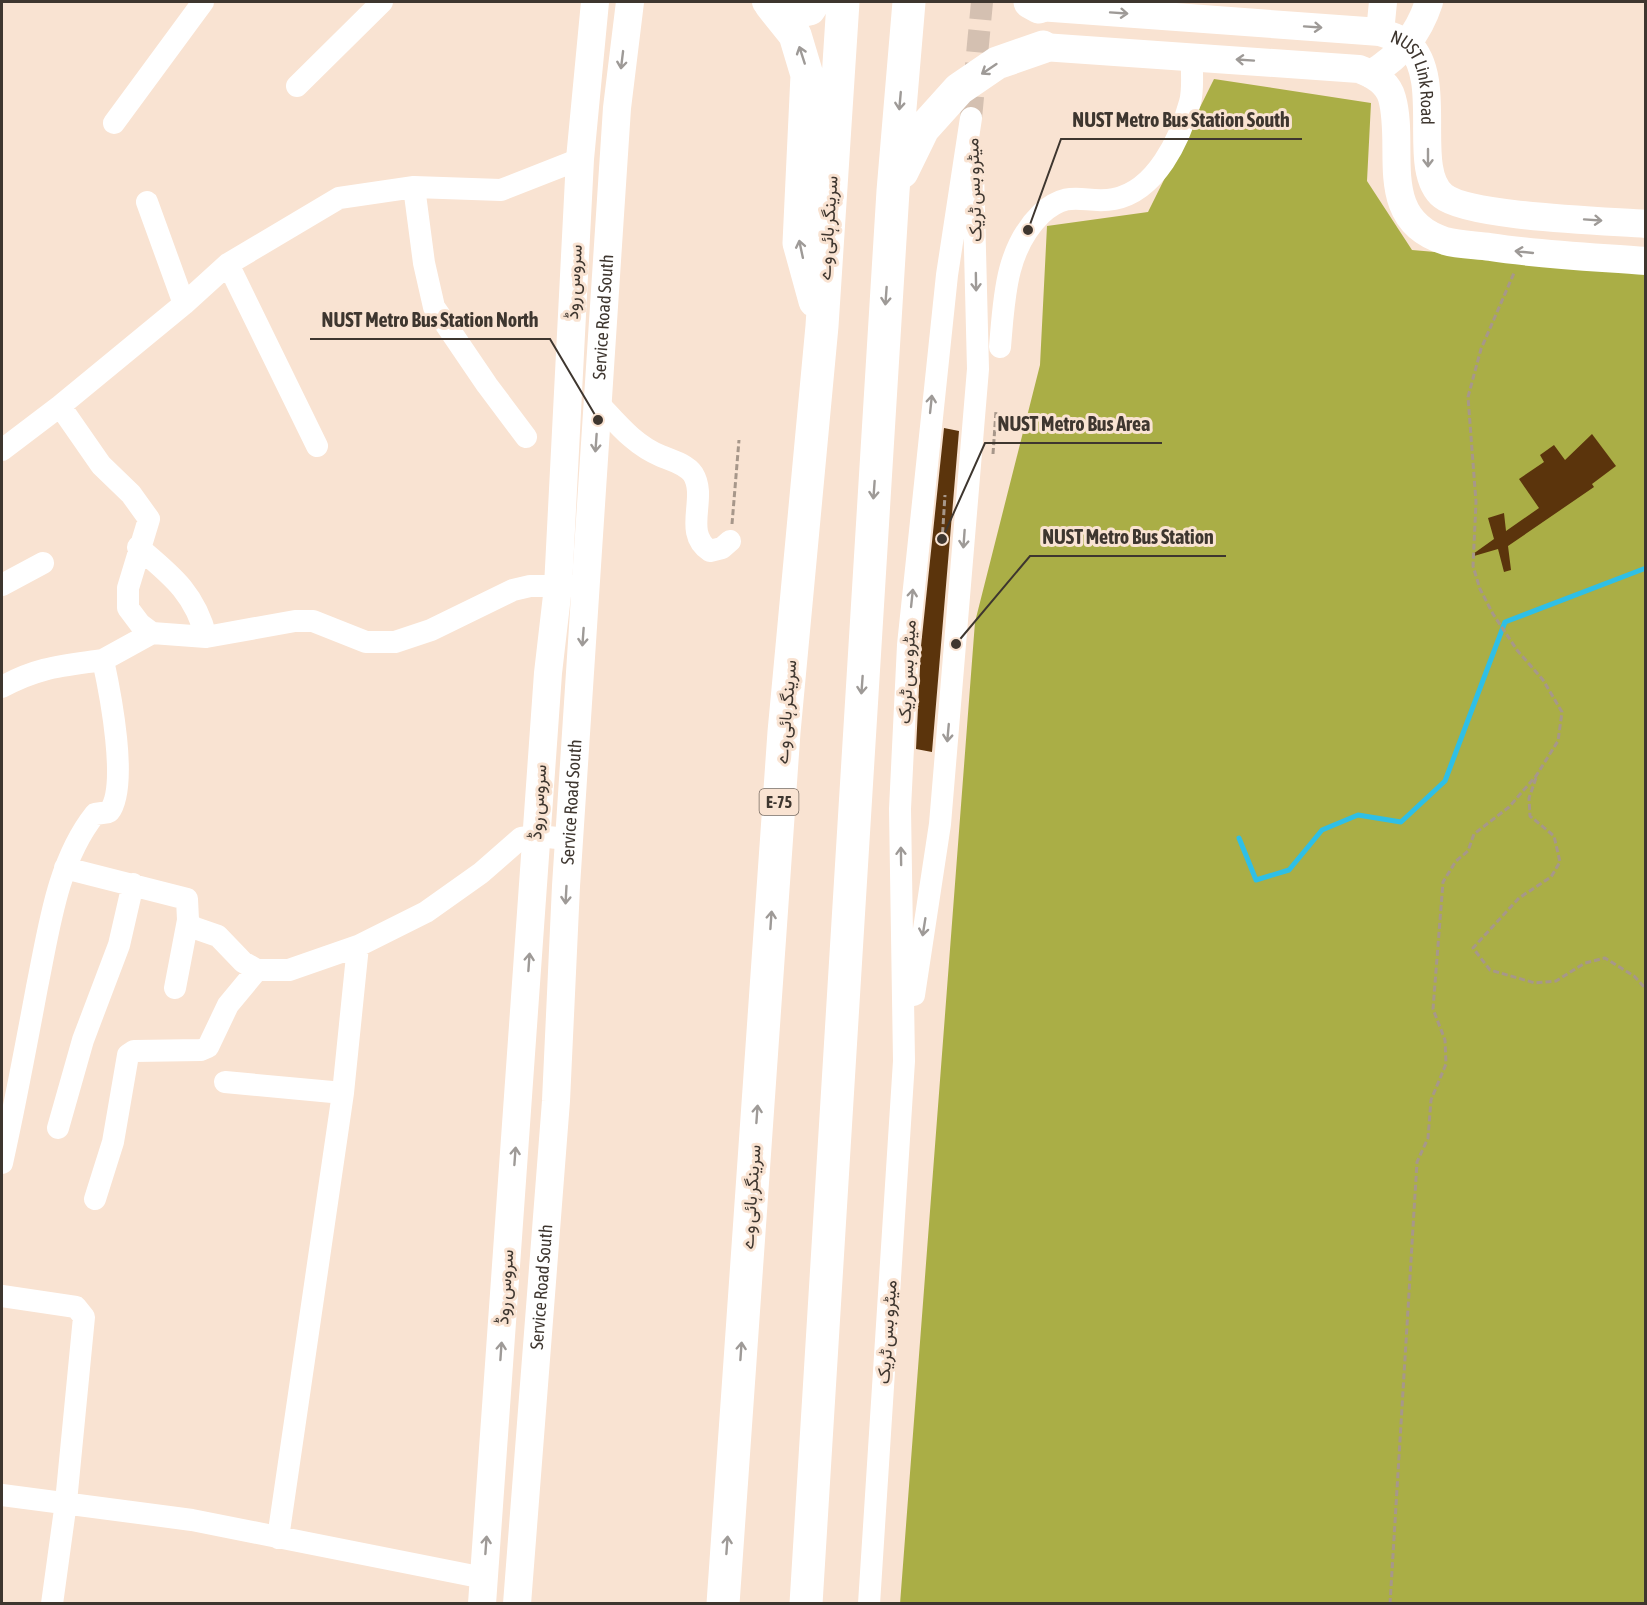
<svg xmlns="http://www.w3.org/2000/svg" width="1647" height="1605" font-family="'Asap Condensed',Vazirmatn,sans-serif">
<rect width="100%" height="100%" fill="#f9e3d2"/>
<path fill="#aaae46" d="M1214,79L1371,103L1367,181L1412,250L1645,270V1603L900,1604L975,622L1040,365L1047,226L1148,212Z"/>
<g fill="none" stroke-linecap="round" stroke-linejoin="round">
<path stroke="#2fbfe6" stroke-width="5" d="M1239,838L1256,880L1289,870L1322,830L1358,815L1401,822L1445,781L1505,622L1646,568"/>
</g>
<path fill="#5b340c" d="M944,428L959,431L932,752L916,749L921,646Z
M1592,434L1616,466L1592,484L1594,487L1508,546L1511,570L1504,572L1498,549L1474,556L1473,554L1494,539L1488,518L1504,513L1506,531L1539,508L1519,479L1544,462L1540,455L1554,445L1565,460Z"/>
<g fill="none" stroke-linecap="round" stroke-linejoin="round">
<path stroke="#d4c0b1" stroke-width="22" stroke-dasharray="22 11" stroke-linecap="butt" d="M971,118L982,2"/>
<path stroke="#a7978a" stroke-width="3" stroke-dasharray="6 3" stroke-linecap="butt" d="M993,454L996,411
M732,524L739,440
M942,542L945,495
M1536,778L1529,798L1530,816L1554,836L1560,862L1551,877L1519,898L1473,948L1490,970L1535,983L1556,981L1585,963L1605,958L1634,976L1646,989
M1390,1604L1417,1162L1428,1138L1431,1100L1446,1064L1445,1040L1433,1009L1443,882L1456,861L1468,851L1474,834L1509,807L1536,776L1558,741L1562,712L1543,680L1517,650L1493,614L1480,589L1473,566L1476,502L1468,397L1481,349L1514,273"/>
<path stroke="#fff" stroke-width="22" d="M297,86L382,2
M114,123L203,2
M414,187L424,263L434,307L487,385L526,437
M147,202L184,304
M228,264L317,446
M1000,347C1004,300 1005,249 1041,214C1071,187 1085,205 1114,199C1156,191 1180,139 1190,102C1194,88 1191,70 1192,56
M598,403C617,423 634,445 661,456C671,460 686,464 693,474C708,498 682,533 710,551L722,548L730,541
M60,406L101,465L131,494L149,519L128,588V608L140,624L152,633L206,637L295,621H313L366,642H395L431,630L513,590L530,586H572
M2,450L60,406L184,304L228,264L339,198L414,187L501,190L580,159
M138,547C171,575 195,593 206,637
M2,585L43,563
M2,687C38,667 62,666 103,660
M65,868L187,899L188,920L192,927L218,936L243,962L257,970H289L358,946L426,912L481,873L521,838L536,836L569,839
M175,988L188,920
M914,995L940,824L978,369L973,171
M225,1082L343,1093
M58,1128L83,1040L119,945L133,884
M2,1163C15,1105 26,1046 37,987C49,929 57,862 95,814L109,812C129,787 110,692 103,660L152,633
M95,1199L113,1142L128,1055L134,1051L201,1050L208,1047L228,1005L257,970
M2,1296L76,1307L84,1317L66,1502L52,1604
M2,1495L192,1520L484,1578
M278,1538L343,1093L358,946
M869,1604L904,1061L900,809L908,645L947,275L971,118"/>
<g stroke="#fff" stroke-width="28">
<path d="M766,2L802,13L811,11L817,2"/>
<path id="s1" d="M1039,7L1380,32C1388,35 1403,39 1409,45C1445,81 1410,169 1443,196C1469,217 1607,221 1646,224"/>
<path d="M1380,32L1383,2"/>
<path d="M1043,47L1359,69C1373,74 1388,83 1392,98C1406,148 1375,219 1445,241C1459,245 1476,245 1490,247C1542,255 1594,257 1646,261"/>
<path d="M1371,74C1401,55 1418,35 1429,2"/>
<path d="M482,1604L548,673L558,587L580,159L595,2"/>
<path id="s2" d="M517,1604L556,1101L566,886L617,108L630,2"/>
</g>
<path stroke="#fff" stroke-width="33" d="M1030,2L1039,7
M771,5L795,35L807,75L799,243L815,301
M902,172L923,129L959,89L997,63L1043,47
M723,1604L784,732L822,326L843,2
M806,1604L893,191L909,2"/>
</g>
<defs><path id="oneway-shaft" d="M-6 0H5M1.5-3L5.5 0L1.5 3" fill="none" stroke-width="1.6" stroke-linecap="round" stroke-linejoin="round" transform="scale(1.5)"/></defs>
<g stroke="#9e9a97">
<use href="#oneway-shaft" transform="translate(1119 13) rotate(4)"/>
<use href="#oneway-shaft" transform="translate(1313 27) rotate(4)"/>
<use href="#oneway-shaft" transform="translate(802 55) rotate(-108)"/>
<use href="#oneway-shaft" transform="translate(622 60) rotate(97)"/>
<use href="#oneway-shaft" transform="translate(1245 60) rotate(-176)"/>
<use href="#oneway-shaft" transform="translate(989 69) rotate(146)"/>
<use href="#oneway-shaft" transform="translate(900 101) rotate(95)"/>
<use href="#oneway-shaft" transform="translate(1428 158) rotate(90)"/>
<use href="#oneway-shaft" transform="translate(1593 220) rotate(4)"/>
<use href="#oneway-shaft" transform="translate(801 249) rotate(-102)"/>
<use href="#oneway-shaft" transform="translate(1524 252) rotate(-174)"/>
<use href="#oneway-shaft" transform="translate(976 282) rotate(89)"/>
<use href="#oneway-shaft" transform="translate(886 296) rotate(94)"/>
<use href="#oneway-shaft" transform="translate(931 404) rotate(-84)"/>
<use href="#oneway-shaft" transform="translate(596 443) rotate(94)"/>
<use href="#oneway-shaft" transform="translate(874 490) rotate(94)"/>
<use href="#oneway-shaft" transform="translate(964 539) rotate(94)"/>
<use href="#oneway-shaft" transform="translate(912 598) rotate(-84)"/>
<use href="#oneway-shaft" transform="translate(583 637) rotate(94)"/>
<use href="#oneway-shaft" transform="translate(862 685) rotate(94)"/>
<use href="#oneway-shaft" transform="translate(948 733) rotate(95)"/>
<use href="#oneway-shaft" transform="translate(901 856) rotate(-91)"/>
<use href="#oneway-shaft" transform="translate(566 895) rotate(93)"/>
<use href="#oneway-shaft" transform="translate(771 920) rotate(-86)"/>
<use href="#oneway-shaft" transform="translate(924 927) rotate(99)"/>
<use href="#oneway-shaft" transform="translate(529 962) rotate(-86)"/>
<use href="#oneway-shaft" transform="translate(757 1114) rotate(-86)"/>
<use href="#oneway-shaft" transform="translate(515 1156) rotate(-86)"/>
<use href="#oneway-shaft" transform="translate(501 1351) rotate(-86)"/>
<use href="#oneway-shaft" transform="translate(741 1351) rotate(-86)"/>
<use href="#oneway-shaft" transform="translate(486 1545) rotate(-86)"/>
<use href="#oneway-shaft" transform="translate(727 1545) rotate(-86)"/>
</g>
<g text-anchor="middle" stroke-width="6" stroke-linejoin="round" paint-order="stroke">
<rect fill="#f9e3d2" stroke="#766a60" stroke-width="1.5" x="759.5" y="789" width="39" height="26" rx="4.5"/>
<g font-size="16" font-weight="bold" fill="#3e362f">
<text x="779" y="808">E-75</text>
</g>
<g font-size="18" fill="#3e362f" stroke="#f9e3d2">
<text dy="6" stroke="none"><textPath href="#s1" startOffset="406">NUST Link Road</textPath></text>
<text transform="translate(974 190) rotate(-92)" y="6">میٹرو بس ٹریک</text>
<text transform="translate(828 228) rotate(-86)" y="6">سرینگر ہائی وے</text>
<text transform="translate(574 282) rotate(-87)" y="6">سروس روڈ</text>
<text dy="6" stroke="none"><textPath href="#s2" startOffset="1290">Service Road South</textPath></text>
<text transform="translate(907 672) rotate(-87)" y="6">میٹرو بس ٹریک</text>
<text transform="translate(786 712) rotate(-85)" y="6">سرینگر ہائی وے</text>
<text transform="translate(538 802) rotate(-86)" y="6">سروس روڈ</text>
<text dy="6" stroke="none"><textPath href="#s2" startOffset="804">Service Road South</textPath></text>
<text transform="translate(751 1197) rotate(-86)" y="6">سرینگر ہائی وے</text>
<text transform="translate(505 1287) rotate(-86)" y="6">سروس روڈ</text>
<text dy="6" stroke="none"><textPath href="#s2" startOffset="318">Service Road South</textPath></text>
<text transform="translate(887 1332) rotate(-86)" y="6">میٹرو بس ٹریک</text>
</g>
</g>
<path fill="none" stroke="#3e362f" stroke-width="2" d="M1028 230L1061 139H1302M598 420L550 339H310M942 539L985 443H1162M956 644L1030 556H1226"/>
<g fill="#3e362f" stroke="#f9e3d2" stroke-width="2">
<circle cx="1028" cy="230" r="6"/>
<circle cx="598" cy="420" r="6"/>
<circle cx="942" cy="539" r="6"/>
<circle cx="956" cy="644" r="6"/>
</g>
<g font-size="20" text-anchor="middle" font-weight="bold" fill="#3e362f" stroke="#f9e3d2" stroke-width="6" stroke-linejoin="round" paint-order="stroke">
<text x="1181" y="127">NUST Metro Bus Station South</text>
<text x="430" y="327">NUST Metro Bus Station North</text>
<text x="1074" y="431">NUST Metro Bus Area</text>
<text x="1128" y="544">NUST Metro Bus Station</text>
</g>
<rect width="1647" height="1605" fill="none" stroke="#3e362f" stroke-width="6"/>
</svg>
